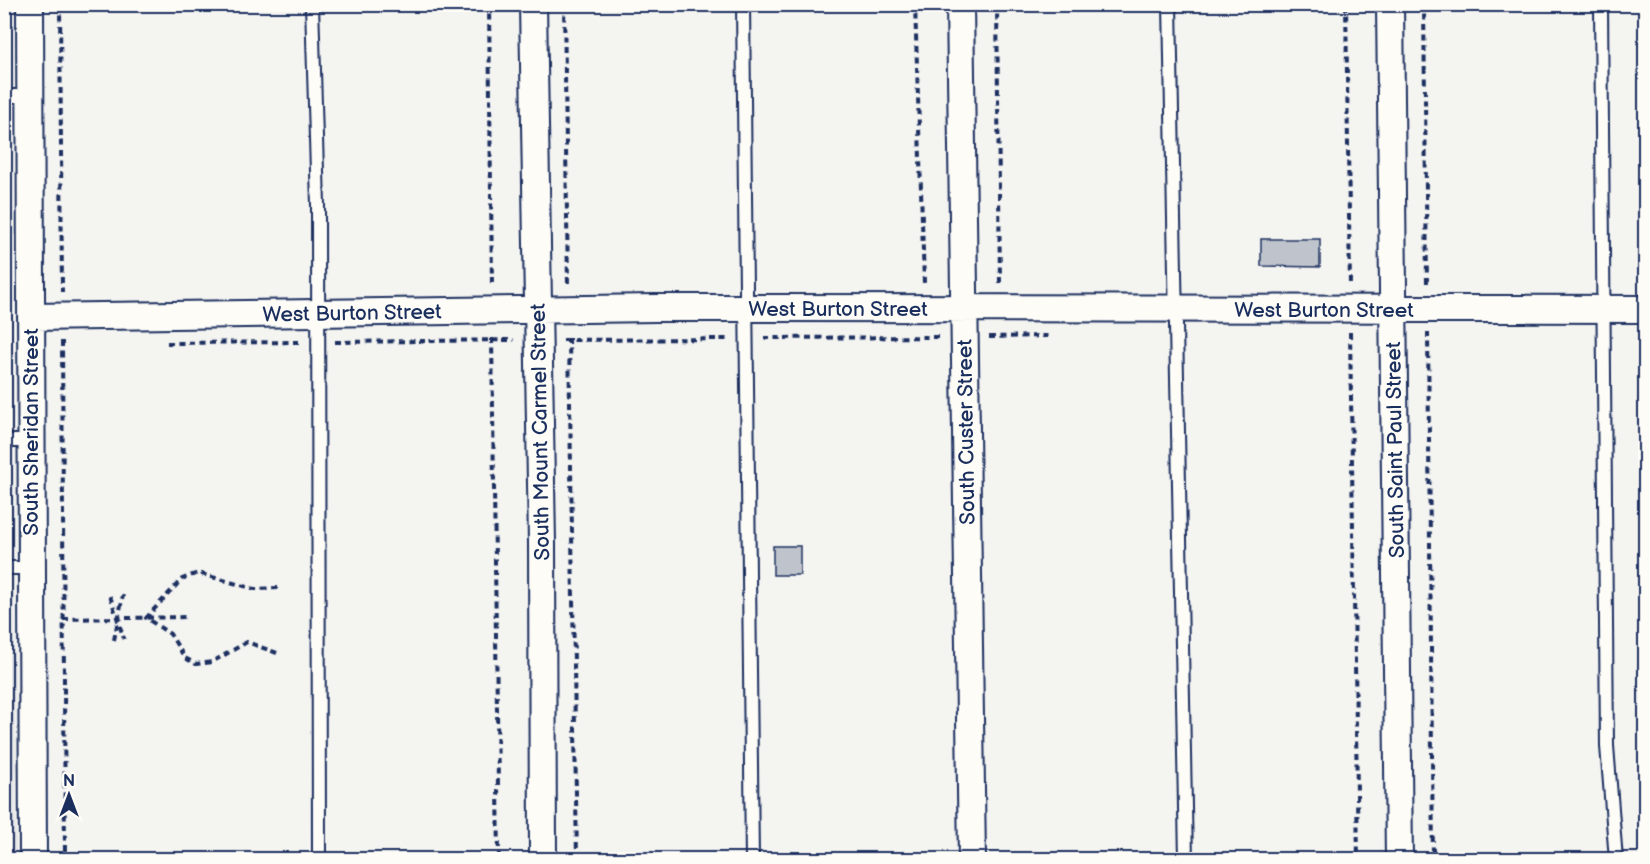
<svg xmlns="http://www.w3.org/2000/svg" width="1650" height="864" font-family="'Balsamiq Sans',sans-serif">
<rect width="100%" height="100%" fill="#f4f4f1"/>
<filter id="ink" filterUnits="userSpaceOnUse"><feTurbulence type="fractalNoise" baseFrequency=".0167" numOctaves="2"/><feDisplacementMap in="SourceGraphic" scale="12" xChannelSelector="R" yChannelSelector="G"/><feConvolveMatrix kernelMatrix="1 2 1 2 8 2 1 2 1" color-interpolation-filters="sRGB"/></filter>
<g filter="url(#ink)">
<path fill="#e4e5e6" d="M4,64H11L16,860L4,859Z"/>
<path fill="#d4d6db" stroke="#78829c" stroke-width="1.5" d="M4,5H11V64H5Z"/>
<path fill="#bfc3cc" stroke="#1b2f5e" stroke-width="1.5" d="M1261,239H1320V267L1261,266Z
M773,546H800V575H773Z"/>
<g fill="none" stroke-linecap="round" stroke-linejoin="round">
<defs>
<path id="service" d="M312,4L318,205L319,860
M743,4L752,860
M1170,4L1186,860
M1601,4L1607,746L1616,860
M4,96H30
M4,441H32
M4,568H31"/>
<path id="minor" d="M30,4L33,860
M533,4L542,544L543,860
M960,4L972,860
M1390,4L1399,860
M31,317L655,308L1646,309"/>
</defs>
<use href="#service" stroke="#1b2f5e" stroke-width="16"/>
<use href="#minor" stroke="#1b2f5e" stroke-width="30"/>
<path stroke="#1b2f5e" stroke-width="4" stroke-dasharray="6 4.5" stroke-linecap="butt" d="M60,4L62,292
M489,4L492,286
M564,4L568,286
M915,4L924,283
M997,4L1000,283
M1346,4L1350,286
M1424,4L1427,286
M1350,332L1358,860
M1428,332L1433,860
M989,337L1048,336
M492,338L499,860
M569,338L577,860
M764,338L940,337
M563,340L730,339
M62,341L65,860
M335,342L514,340
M167,343L301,342
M110,596L124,639
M63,619L187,617
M114,640L123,595
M277,653L247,642L212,662L196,664L185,658L170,634L146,618L182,579L198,573L255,589L279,588"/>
<use href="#service" stroke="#fdfcf7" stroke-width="12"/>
<use href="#minor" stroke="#fdfcf7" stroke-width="26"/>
</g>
</g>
<g text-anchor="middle" stroke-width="4.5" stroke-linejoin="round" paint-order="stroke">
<g font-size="21" fill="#1b2f5e" stroke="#fdfcf7">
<text x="838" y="316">West Burton Street</text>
<text x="1324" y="317">West Burton Street</text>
<text transform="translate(352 313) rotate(-1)" y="7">West Burton Street</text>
<text transform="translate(31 432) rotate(-90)" y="7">South Sheridan Street</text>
<text transform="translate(540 432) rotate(-91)" y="7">South Mount Carmel Street</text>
<text transform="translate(966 432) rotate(-91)" y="7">South Custer Street</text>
<text transform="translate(1395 450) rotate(-91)" y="7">South Saint Paul Street</text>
</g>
</g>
<rect width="1650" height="864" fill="none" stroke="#fdfcf7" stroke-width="24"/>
<rect x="12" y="12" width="1626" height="840" fill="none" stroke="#1b2f5e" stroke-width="2" filter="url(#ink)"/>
<g transform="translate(69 795)" stroke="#fdfcf7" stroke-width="4.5" paint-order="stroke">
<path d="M0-4.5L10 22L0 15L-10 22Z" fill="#1b2f5e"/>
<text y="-9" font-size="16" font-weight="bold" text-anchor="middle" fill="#1b2f5e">N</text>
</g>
</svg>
